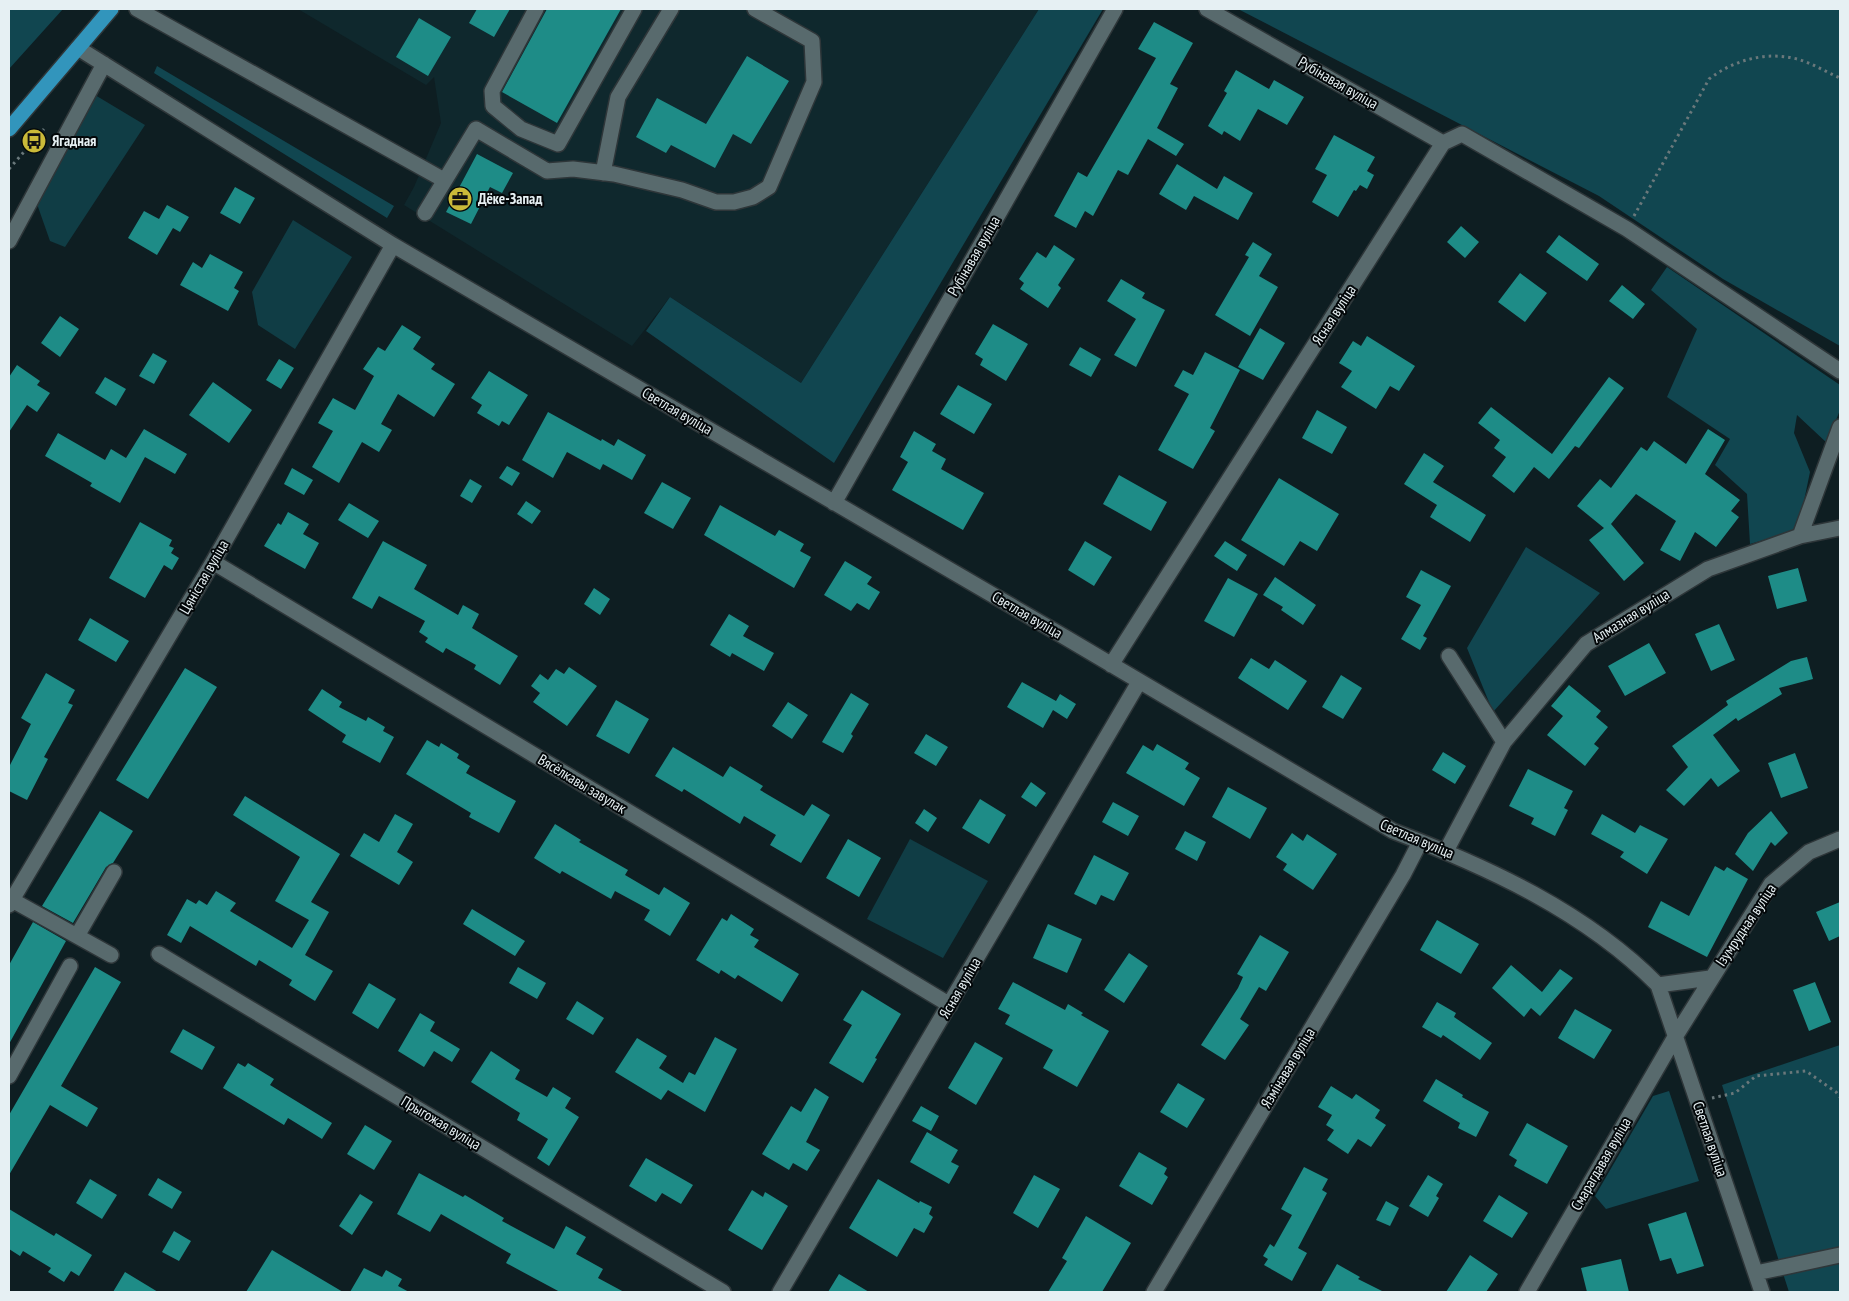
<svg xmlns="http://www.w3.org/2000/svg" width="1849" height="1301" font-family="'PT Sans Narrow',sans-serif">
<rect width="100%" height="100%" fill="#0e1e22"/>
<path fill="#0f282d" d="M298,9H1039L801,383L670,297L632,346L404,205L414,187L441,123L434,77L426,85Z"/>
<path fill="#103d45" d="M95,95L145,125L65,247L50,241L37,204Z
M293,220L352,257L295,349L258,325L252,292Z
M910,839L988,881L943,958L867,919Z"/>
<path fill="#114650" d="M9,9H63L9,69Z
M1039,9H1103L834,463L646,331L670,297L801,383Z
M1238,9H1840V346L1723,279L1599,196Z
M157,66L394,206L387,218L154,73Z
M1667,267L1840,385V410L1827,443L1797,415L1794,433L1810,472L1798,530L1750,544L1747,494L1715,465L1730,439L1667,397L1697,329L1651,290Z
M1526,547L1600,593L1493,712L1467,648Z
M1840,1045V1292H1789L1722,1085Z
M1669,1091L1699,1181L1606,1209L1595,1196L1653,1096Z"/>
<path fill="#1e8c87" d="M477,9H510L494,37L469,23Z
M547,9H621L557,123L502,92Z
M419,18L451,37L428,76L396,57Z
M1154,22L1193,43L1170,84L1178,88L1157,128L1184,144L1176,156L1148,139L1128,175L1118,170L1093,216L1085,211L1076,228L1054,216L1078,172L1087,177L1156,58L1138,49Z
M747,56L789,81L751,144L733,134L715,168L671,145L666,153L636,137L657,98L706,124Z
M1236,70L1269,89L1274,80L1304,97L1287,125L1258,109L1240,141L1224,131L1222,135L1208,126L1227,93L1224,91Z
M1334,135L1375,157L1367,171L1374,175L1367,189L1360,185L1356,191L1354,190L1338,217L1312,202L1327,175L1315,169Z
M477,154L513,173L502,193L490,187L471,224L446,212Z
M1177,164L1217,189L1224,176L1253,193L1238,220L1194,196L1186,210L1159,194Z
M235,187L255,198L240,224L220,213Z
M167,205L189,217L180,232L173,228L157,255L128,238L144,211L159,219Z
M1461,226L1479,242L1465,258L1447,242Z
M1559,235L1599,264L1587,281L1546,252Z
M1253,242L1272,254L1259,276L1278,287L1250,336L1215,315L1249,257L1245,255Z
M1054,245L1075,259L1058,285L1061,288L1048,308L1020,289L1024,283L1019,279L1037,252L1046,258Z
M210,254L243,272L234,288L239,291L228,311L180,285L193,262L202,268Z
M1520,273L1547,293L1525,322L1498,302Z
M1121,279L1145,293L1142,298L1165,310L1136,367L1114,355L1136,319L1107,301Z
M1622,285L1645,304L1633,319L1609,301Z
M60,316L79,329L60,357L41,343Z
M993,324L1028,344L1006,381L980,365L983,359L975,354Z
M402,325L421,337L413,349L435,364L431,369L455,384L434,417L398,394L381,424L392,430L379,452L362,442L339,483L312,467L333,431L318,423L333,398L355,410L374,376L363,369L378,347L385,351Z
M1260,328L1285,343L1263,380L1238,367Z
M1367,336L1415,366L1399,391L1390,386L1376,409L1341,387L1352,371L1339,363L1353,341L1361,346Z
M1080,347L1101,359L1091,377L1069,365Z
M1205,352L1240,370L1210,428L1215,431L1193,469L1158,450L1189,394L1174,386L1183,370L1193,375Z
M153,353L167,361L154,384L139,376Z
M279,359L294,368L281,389L266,380Z
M17,365L40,381L37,385L50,393L37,412L27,405L9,432V377Z
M489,371L528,395L509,425L502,421L499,426L477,413L482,405L471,398Z
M105,377L126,389L116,406L95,393Z
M1609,377L1624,388L1579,448L1575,446L1549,479L1534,467L1514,493L1492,476L1506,457L1494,448L1500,440L1478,423L1491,407L1552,454Z
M213,382L252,410L229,443L189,415Z
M958,385L992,404L974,434L940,414Z
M1317,410L1347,427L1332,454L1302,438Z
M548,412L601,441L602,439L614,446L618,439L646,455L632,480L603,464L600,470L567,452L553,478L522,460Z
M144,429L187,454L175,474L145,457L120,503L90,486L92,483L45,456L58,433L105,460L111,449L126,458Z
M1708,429L1725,440L1705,474L1740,500L1731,511L1739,517L1716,547L1695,532L1680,561L1660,550L1676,521L1636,494L1611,524L1644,563L1624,581L1589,540L1604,528L1577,506L1600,479L1611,488L1641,447L1647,451L1654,441L1686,464Z
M914,431L936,444L932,451L946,459L941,469L984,493L963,530L892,490L908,462L900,457Z
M1424,453L1444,466L1433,482L1486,515L1470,542L1430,517L1437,505L1404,484Z
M507,466L520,473L512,486L499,478Z
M292,468L313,480L304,495L284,484Z
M1119,475L1167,502L1151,531L1103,504Z
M1279,478L1339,514L1317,551L1300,541L1284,566L1241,540Z
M470,479L482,486L472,503L460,496Z
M662,482L691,498L673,529L644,513Z
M526,501L541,511L532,524L517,514Z
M349,503L379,521L368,538L338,520Z
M720,505L775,536L779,530L804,544L800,551L811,557L794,588L704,535Z
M288,512L309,524L303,534L319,543L305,569L264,546L278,523L281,525Z
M140,522L172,540L169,546L174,548L171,553L179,558L172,570L164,565L145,598L109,578Z
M383,541L427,565L414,589L458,615L463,605L479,614L472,628L518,656L500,685L474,669L476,665L446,648L443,653L425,642L428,638L419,632L425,621L379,596L372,609L352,598Z
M1085,541L1112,557L1094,586L1068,570Z
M1225,541L1247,555L1237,571L1214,556Z
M845,561L872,577L867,584L880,592L869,610L857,603L851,611L824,595Z
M1798,568L1807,601L1777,609L1768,576Z
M1421,570L1451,586L1423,636L1427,638L1420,650L1401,639L1421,605L1406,597Z
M1275,577L1316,605L1303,625L1281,610L1283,607L1263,595Z
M1228,578L1258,594L1234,637L1204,621Z
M594,588L610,599L600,615L584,604Z
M729,614L749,626L743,636L774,653L764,671L732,653L730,657L710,645Z
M90,618L129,641L116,662L78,640Z
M1719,624L1735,660L1711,671L1695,634Z
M1649,643L1666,673L1625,696L1608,666Z
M1807,657L1813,679L1779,688L1782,694L1738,721L1736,718L1713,735L1740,771L1718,787L1711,778L1684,806L1666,790L1688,767L1672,746L1728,705L1726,701L1791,661Z
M1251,658L1269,669L1275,660L1307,681L1288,710L1238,678Z
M569,667L597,686L567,726L533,702L540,693L531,686L540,674L548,680L556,669L564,674Z
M185,668L217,687L148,799L116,780Z
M46,673L75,690L68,703L73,705L44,757L48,759L27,800L9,791V767L31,724L21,718Z
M1341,675L1362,688L1343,719L1322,707Z
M1022,682L1056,701L1060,694L1076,704L1067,719L1053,710L1043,728L1007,707Z
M1569,685L1601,711L1596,717L1608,727L1594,744L1599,748L1585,766L1547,735L1563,716L1551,706Z
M322,689L342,702L339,707L366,721L368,717L385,727L383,731L394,737L380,763L342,742L346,735L308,710Z
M851,693L869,704L851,734L853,736L843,753L822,742Z
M616,700L649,719L629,754L596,736Z
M788,702L808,715L792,739L772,726Z
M926,734L948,747L936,766L914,753Z
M427,740L439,747L441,743L459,754L457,758L470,766L466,773L516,801L499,833L469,817L471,813L406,774Z
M1157,744L1189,763L1185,769L1200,778L1184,806L1126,773L1143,745L1153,751Z
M673,747L723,777L730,766L763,786L760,790L804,816L812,804L830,815L801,863L770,845L776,835L744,816L740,824L684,789L682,792L655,776Z
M1443,752L1466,766L1455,784L1432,770Z
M1795,753L1808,788L1781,798L1768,763Z
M1528,769L1573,791L1564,808L1568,810L1555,836L1531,824L1534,818L1509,806Z
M1031,782L1046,793L1036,807L1021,797Z
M1228,787L1267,808L1250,839L1212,817Z
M245,796L340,854L311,902L329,912L305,955L333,971L315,1001L289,985L292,980L259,960L256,966L190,926L181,943L167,935L187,899L196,904L199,900L207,905L216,891L236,903L230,911L292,948L309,920L275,901L300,857L233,815Z
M980,799L1006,815L989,844L962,828Z
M1113,802L1139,816L1128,836L1102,822Z
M924,809L937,818L928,832L915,823Z
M100,811L133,831L113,863L106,867L73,923L42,906Z
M1771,811L1788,833L1775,846L1771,842L1753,871L1735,854L1748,833Z
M395,814L413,824L397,852L413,862L399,885L350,856L364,833L379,842Z
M1602,814L1635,833L1640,825L1668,839L1647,874L1620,857L1624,852L1591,834Z
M555,824L581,840L579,842L628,870L625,875L659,895L664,887L690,903L670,936L644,920L650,910L615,891L611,899L562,871L560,874L534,858Z
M1185,831L1206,842L1197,861L1175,849Z
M1292,833L1303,841L1307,834L1337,854L1313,890L1283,870L1287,864L1276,857Z
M848,839L881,858L859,897L826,878Z
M1094,855L1129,873L1114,901L1101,895L1096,905L1074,894Z
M1715,866L1724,871L1727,867L1748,879L1707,957L1648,927L1661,901L1689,916Z
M1840,902V936L1829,941L1816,912Z
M472,909L525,941L515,956L463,924Z
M731,914L754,929L750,935L759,940L754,947L799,974L782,1002L738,975L735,979L721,970L719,974L696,960L722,918L727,921Z
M1437,920L1479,944L1461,974L1420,950Z
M33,922L66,941L9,1044V965Z
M1048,924L1082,939L1067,973L1033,958Z
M1260,935L1289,952L1266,991L1259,987L1240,1019L1249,1025L1225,1060L1201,1045L1238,988L1243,977L1237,974Z
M1129,953L1148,966L1124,1003L1104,990Z
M1511,965L1542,992L1560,969L1573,978L1540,1016L1531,1008L1524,1017L1492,988Z
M95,967L121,982L61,1086L98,1108L87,1127L50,1105L9,1175V1115Z
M518,967L546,983L537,999L509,983Z
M1013,982L1065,1010L1068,1004L1083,1013L1081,1015L1109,1031L1077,1087L1043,1068L1053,1050L1005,1024L1010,1015L998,1009Z
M1815,982L1831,1022L1809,1031L1793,990Z
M369,983L396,999L378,1029L352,1013Z
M862,990L901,1014L875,1058L877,1059L863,1083L829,1063L852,1025L843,1020Z
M577,1001L604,1018L593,1035L566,1019Z
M1437,1002L1456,1013L1454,1017L1492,1043L1480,1060L1443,1035L1441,1038L1422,1027Z
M1575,1009L1612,1030L1594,1059L1558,1038Z
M420,1013L435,1022L430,1031L460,1049L452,1062L434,1051L424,1067L398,1051Z
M183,1029L215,1047L202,1070L170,1052Z
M715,1037L737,1049L705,1112L668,1090L661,1100L615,1072L637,1038L667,1056L659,1068L683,1083L689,1072L695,1075Z
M975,1042L1003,1058L976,1105L948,1088Z
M491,1051L520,1070L515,1079L547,1097L553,1087L571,1098L565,1108L579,1117L549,1166L537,1158L548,1139L517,1120L520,1113L471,1082Z
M238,1063L245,1067L248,1063L274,1079L270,1085L332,1123L322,1139L288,1118L284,1125L223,1088Z
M1436,1079L1463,1095L1462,1097L1489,1112L1476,1137L1458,1128L1460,1123L1423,1101Z
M1178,1083L1205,1099L1187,1128L1160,1112Z
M1331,1086L1352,1099L1356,1094L1380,1110L1375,1118L1386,1125L1371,1147L1358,1139L1348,1154L1327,1140L1334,1130L1326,1125L1332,1115L1318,1107Z
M815,1088L829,1097L806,1142L820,1150L807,1171L793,1163L789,1170L762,1154L791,1106L801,1112Z
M921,1106L939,1116L931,1131L912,1121Z
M1527,1123L1568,1146L1547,1184L1514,1166L1517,1160L1509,1155Z
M365,1125L392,1141L374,1170L347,1154Z
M927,1132L958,1150L951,1162L959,1166L949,1184L910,1162Z
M1139,1152L1167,1168L1164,1174L1168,1177L1152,1205L1119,1186Z
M646,1158L693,1185L681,1204L662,1193L656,1202L629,1186Z
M1304,1167L1328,1179L1322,1190L1327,1193L1298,1248L1307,1253L1292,1281L1264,1265L1268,1259L1263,1256L1270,1244L1274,1247L1292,1215L1281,1209Z
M419,1173L463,1197L465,1195L504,1218L502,1221L554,1249L566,1226L586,1237L576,1254L603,1269L598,1278L624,1292H560L506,1263L511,1254L441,1214L430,1232L397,1214Z
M1034,1175L1060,1189L1038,1228L1013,1213Z
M1428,1175L1443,1184L1436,1196L1439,1198L1428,1217L1409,1206Z
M158,1178L182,1192L172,1209L148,1195Z
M90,1179L117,1195L102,1219L76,1203Z
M878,1179L919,1203L920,1201L932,1207L929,1214L933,1217L924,1233L914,1228L897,1257L849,1228Z
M752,1190L763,1197L765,1192L788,1206L762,1250L728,1230Z
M360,1194L373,1202L352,1235L339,1226Z
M1499,1195L1528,1213L1512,1238L1483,1221Z
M1386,1201L1399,1208L1390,1226L1376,1220Z
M9,1209L54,1236L56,1233L92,1255L79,1276L71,1271L64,1282L48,1272L51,1268L23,1251L20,1256L9,1249Z
M1686,1212L1704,1266L1677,1274L1671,1258L1660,1261L1648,1224Z
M1086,1216L1131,1243L1102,1292H1048L1067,1261L1062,1258Z
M174,1231L191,1241L179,1261L162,1252Z
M272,1250L343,1292H246Z
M1470,1255L1498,1274L1486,1292H1446Z
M1621,1259L1629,1292H1587L1581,1268Z
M1337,1264L1360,1277L1358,1279L1384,1292H1321Z
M364,1268L382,1277L386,1270L402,1279L398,1286L409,1292H350Z
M125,1272L158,1292H113Z
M839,1274L869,1292H828Z"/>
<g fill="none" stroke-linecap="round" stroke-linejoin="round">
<defs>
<path id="minor" d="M137,9L444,180
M536,9L492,91L493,106L521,129L558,144L634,9
M1207,9L1443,143
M78,48L393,245L1063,636L1393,831C1488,867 1586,912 1658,985L1762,1292
M603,173L618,97L671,9
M425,213L476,129L547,171L573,169L614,174L682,190L716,202H734L753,197L769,187L814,82L812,41L755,9
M9,241L104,64
M834,503L1115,9
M1800,536L1840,528
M213,562L950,1005
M1449,656L1504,742
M1111,665L1443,143L1462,134L1627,229L1840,371
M1446,851L1504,742L1586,644L1708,569L1800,536L1840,427
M12,900L111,955
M9,905L213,562L393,245
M77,936L114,872
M159,954L723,1292
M1658,985L1710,978
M9,1076L70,966
M1756,1273L1840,1255
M780,1292L1139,682
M1154,1292L1403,875L1420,842
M1527,1292L1675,1037L1771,884L1809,852L1840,839"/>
<path id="major" d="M9,129L111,9"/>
</defs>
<use href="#minor" stroke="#2e3639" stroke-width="18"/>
<use href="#major" stroke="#2e3639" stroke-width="18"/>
<path stroke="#6a787b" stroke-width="3" stroke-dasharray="2.5 4" stroke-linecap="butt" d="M25,134L34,141
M9,169L44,129
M1634,216L1709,79C1734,60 1766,51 1797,59C1812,63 1826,72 1840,78
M1712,1098L1735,1093L1756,1076L1806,1071L1836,1092L1840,1097"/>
<use href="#minor" stroke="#586a6d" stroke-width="15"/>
<use href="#major" stroke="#3295bc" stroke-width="15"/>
</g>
<defs>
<symbol id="bus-disc" viewBox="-11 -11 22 22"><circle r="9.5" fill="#caba39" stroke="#030709"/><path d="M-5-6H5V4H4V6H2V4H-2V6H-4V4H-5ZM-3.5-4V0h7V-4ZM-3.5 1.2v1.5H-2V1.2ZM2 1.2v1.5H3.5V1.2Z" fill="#111"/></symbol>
<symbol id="office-disc" viewBox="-11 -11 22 22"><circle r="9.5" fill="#caba39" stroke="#030709"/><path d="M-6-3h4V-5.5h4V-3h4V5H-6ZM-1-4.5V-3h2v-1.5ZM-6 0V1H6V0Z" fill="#111"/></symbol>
</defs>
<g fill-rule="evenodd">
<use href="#bus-disc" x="20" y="127" width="28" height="28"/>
<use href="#office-disc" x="446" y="185" width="28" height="28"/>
</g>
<g text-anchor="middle" stroke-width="4" stroke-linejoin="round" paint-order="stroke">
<g font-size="15" fill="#e6f0f3" stroke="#030709">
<text transform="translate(1338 83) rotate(30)" y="5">Рубінавая вуліца</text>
<text transform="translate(974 256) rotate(-60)" y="5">Рубінавая вуліца</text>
<text transform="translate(1334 315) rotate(-57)" y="5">Ясная вуліца</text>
<text transform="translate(677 411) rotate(30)" y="5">Светлая вуліца</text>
<text transform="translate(204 577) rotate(-60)" y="5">Цяністая вуліца</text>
<text transform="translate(1027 615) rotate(30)" y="5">Светлая вуліца</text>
<text transform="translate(1631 616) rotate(-32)" y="5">Алмазная вуліца</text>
<text transform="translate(582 784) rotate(31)" y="5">Вясёлкавы завулак</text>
<text transform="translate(1417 839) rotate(23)" y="5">Светлая вуліца</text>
<text transform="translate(1746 925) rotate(-56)" y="5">Ізумрудная вуліца</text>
<text transform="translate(960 988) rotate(-60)" y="5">Ясная вуліца</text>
<text transform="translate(1288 1068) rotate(-59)" y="5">Язмінавая вуліца</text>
<text transform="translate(441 1123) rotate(31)" y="5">Прыгожая вуліца</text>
<text transform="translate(1710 1139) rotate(71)" y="5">Светлая вуліца</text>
<text transform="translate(1601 1164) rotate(-60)" y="5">Смарагдавая вуліца</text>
</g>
<g font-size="15" font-weight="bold" fill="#e6f0f3" stroke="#030709" text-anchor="start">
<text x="52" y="146">Ягадная</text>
<text x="478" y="204">Дёке-Запад</text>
</g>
</g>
<rect width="1849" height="1301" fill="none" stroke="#e6f0f3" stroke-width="20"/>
</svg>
